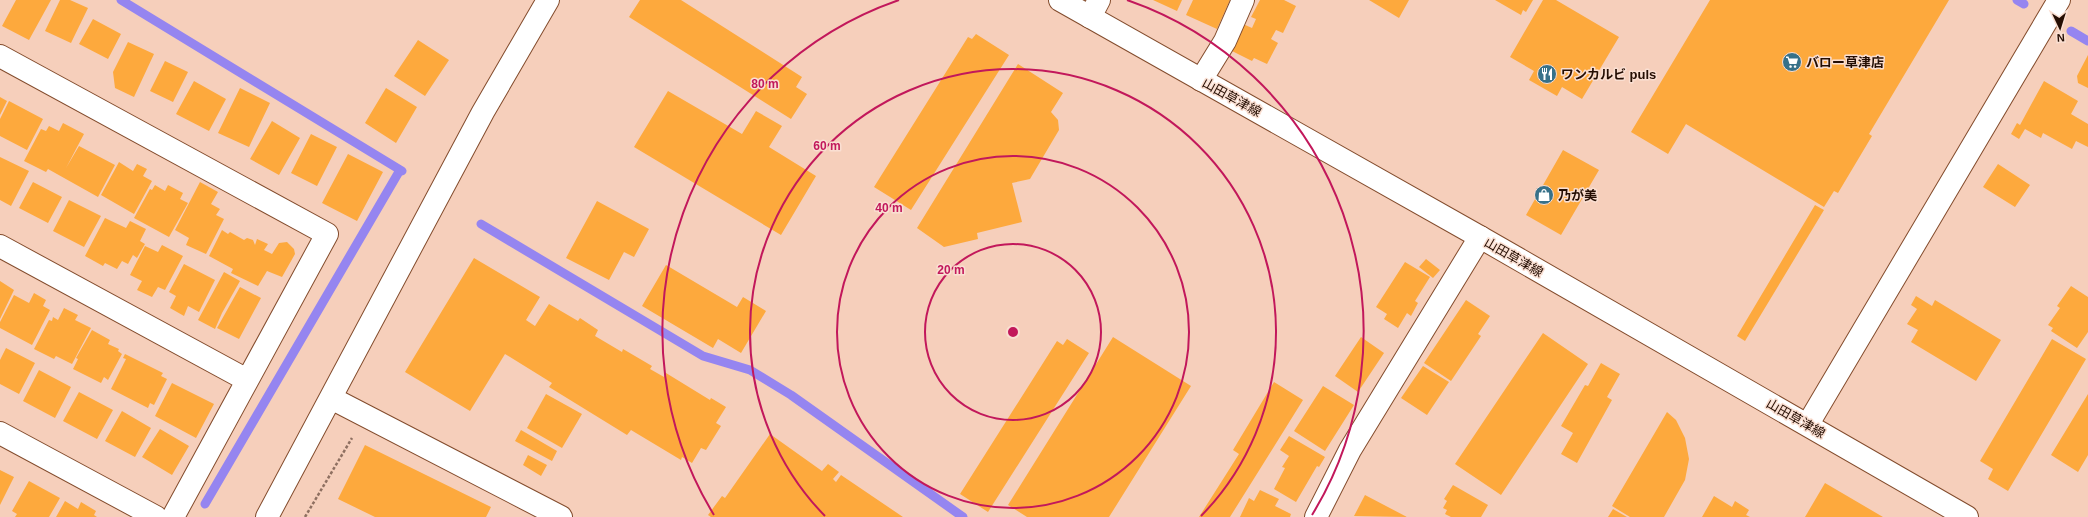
<svg xmlns="http://www.w3.org/2000/svg" width="2088" height="517" font-family="Helvetica,'Noto Sans JP',sans-serif">
<rect width="100%" height="100%" fill="#f6cfbb"/>
<g fill="none" stroke-linecap="round" stroke-linejoin="round">
<path stroke="#9585f0" stroke-width="9" d="M121,0L402,171
M2017,0L2024,4
M2071,31L2088,41
M481,224L703,356L750,370L791,395L963,517
M205,504L400,170"/>
</g>
<path fill="#fda93d" d="M16,0H51L29,40L2,26Z
M60,0H70L88,8L71,43L45,31Z
M640,0H681L802,77L796,87L807,94L791,119L629,17Z
M1153,0H1182L1177,11Z
M1193,0H1230L1217,29L1186,15Z
M1260,0H1284L1296,6L1283,33L1276,30L1271,39L1278,43L1267,64L1254,58L1252,61L1230,50L1243,24L1252,28L1256,19L1251,17Z
M1369,0H1409L1399,18Z
M1495,0H1533L1526,12L1523,10L1521,15Z
M1543,0H1556L1619,37L1582,99L1562,87L1557,96L1529,80L1534,71L1510,57Z
M1710,0H1949L1869,134L1872,136L1838,193L1834,191L1824,207L1686,124L1668,154L1631,132Z
M93,19L121,34L108,59L79,44Z
M976,34L1009,55L911,210L874,187L968,37L972,39Z
M418,40L449,60L425,96L394,76Z
M128,42L154,54L134,97L115,88L113,72Z
M2088,55V88L2078,83L2077,76Z
M165,61L188,72L173,102L150,91Z
M1018,64L1063,93L1051,112L1058,120L1059,130L1030,179L1012,183L1022,222L977,233L978,239L944,247L917,228Z
M194,81L226,99L209,131L176,114Z
M2044,81L2078,101L2071,114L2088,124V147L2076,141L2072,149L2043,133L2041,138L2025,129L2019,139L2011,134L2017,123L2020,125Z
M240,88L270,103L249,147L218,133Z
M386,88L417,107L396,143L365,123Z
M668,91L742,134L756,111L782,126L769,147L816,176L781,235L634,147Z
M0,97L7,101L0,115Z
M9,101L43,119L27,150L0,136V119Z
M272,121L300,138L279,175L250,159Z
M63,123L84,134L66,168L79,146L115,165L98,197L48,169L46,172L24,161L41,129L46,131L49,126L59,131Z
M311,134L337,147L317,186L291,173Z
M1563,150L1599,170L1561,235L1526,215Z
M348,154L383,172L357,221L322,203Z
M0,157L29,171L11,206L0,200Z
M119,162L133,171L137,164L147,169L143,176L152,181L134,214L101,195Z
M1998,164L2030,185L2015,207L1983,187Z
M33,182L62,197L48,223L19,208Z
M200,182L218,192L211,204L220,209L216,215L224,219L206,254L186,245L189,238L175,230Z
M155,185L165,191L168,185L183,193L180,199L188,203L169,237L134,218L150,189L152,190Z
M69,200L101,216L84,247L53,231Z
M597,201L649,229L634,257L624,252L609,280L566,258Z
M1815,205L1824,210L1745,341L1737,336Z
M105,218L126,228L130,221L146,229L140,241L145,244L137,258L133,255L128,264L122,261L117,269L105,263L103,266L85,256Z
M222,230L228,234L230,232L244,240L247,238L253,240L255,245L257,239L268,244L264,250L272,254L279,243L287,242L294,249L295,254L282,277L267,271L258,286L231,273L233,269L209,256Z
M162,245L183,256L165,290L158,287L152,297L137,290L142,281L130,275L145,246L158,252Z
M474,258L540,297L526,320L535,326L549,304L578,321L580,318L598,330L595,336L622,352L623,349L652,366L650,369L664,377L666,373L710,400L711,398L726,407L716,423L721,426L706,450L701,448L692,463L682,457L681,460L631,430L627,435L549,387L552,383L505,354L470,411L405,372Z
M1426,259L1440,270L1433,278L1419,267Z
M1405,262L1430,277L1415,301L1418,303L1411,316L1407,313L1398,328L1384,319L1387,314L1376,307Z
M184,264L215,280L199,312L188,306L184,316L170,308L176,296L169,292Z
M666,265L737,307L743,297L766,311L741,353L718,339L713,348L642,306Z
M224,272L240,281L222,313L215,329L198,320Z
M0,281L14,290L0,319Z
M2071,286L2088,297V332L2077,348L2051,331L2053,328L2048,325L2060,308L2057,306Z
M240,287L261,298L239,339L217,328Z
M34,293L46,300L43,306L50,310L32,345L0,328V322L14,295L29,303Z
M1916,296L1932,306L1935,300L2001,340L1976,381L1911,342L1918,330L1907,324L1917,309L1911,305Z
M1466,300L1490,316L1478,334L1481,336L1451,381L1424,363Z
M64,308L78,315L75,320L91,328L72,364L56,356L54,359L34,349L49,320L52,321L53,317L58,320Z
M92,330L110,340L108,344L119,349L118,351L122,354L108,380L104,377L101,383L73,369L78,359L76,358Z
M1543,333L1588,364L1501,495L1455,464Z
M1113,337L1191,386L1109,517H1027L1008,505Z
M1361,337L1384,353L1358,392L1335,376Z
M1067,339L1089,353L988,512L960,494L1057,341L1063,345Z
M2052,339L2086,359L2008,491L1988,479L1993,469L1980,461Z
M6,348L35,363L19,394L0,384V360Z
M125,354L163,373L161,376L167,379L154,405L150,403L148,408L111,389L126,359L123,358Z
M1601,363L1620,374L1607,397L1612,400L1577,463L1561,454L1573,433L1561,426L1585,385L1588,386Z
M1423,366L1449,382L1427,415L1401,398Z
M39,370L71,387L55,418L23,401Z
M1274,382L1303,400L1230,517H1199L1239,454L1233,450Z
M172,383L214,404L196,438L155,416Z
M1323,386L1354,405L1325,451L1294,431Z
M79,392L113,410L97,439L63,421Z
M546,394L582,414L562,448L527,428Z
M2088,394V455L2078,472L2051,455Z
M122,411L151,428L135,457L105,441Z
M1667,412L1676,420L1685,438L1689,459L1685,480L1664,517H1630L1612,506Z
M160,429L189,446L172,475L142,457Z
M521,430L557,451L552,461L515,441Z
M770,434L822,471L828,464L839,472L833,479L836,482L841,475L903,517H711L708,515L722,496L725,498Z
M1289,436L1325,457L1319,467L1317,466L1296,502L1274,489L1285,468L1282,467L1289,456L1280,450Z
M365,445L491,507L486,517H375L338,499Z
M528,455L547,465L541,476L523,465Z
M0,470L14,477L0,505Z
M29,481L60,498L49,517H15L17,514L12,511Z
M1825,483L1883,517H1805Z
M1453,485L1488,505L1481,517H1451L1445,514L1447,510L1443,508L1447,501L1444,499Z
M1260,490L1279,499L1275,506L1291,514L1290,517H1240L1249,498L1254,501Z
M1365,495L1407,517L1354,516Z
M1714,496L1732,507L1735,501L1749,510L1746,515L1750,517H1702Z
M65,501L78,509L81,502L96,511L94,515L97,517H56Z
M1613,509L1627,517H1608Z"/>
<g fill="none" stroke-linecap="round" stroke-linejoin="round">
<defs>
<path id="minor" d="M1090,17L1099,0
M0,56L327,234L173,517
M1201,80L1225,41L1243,0
M0,246L247,380
M331,398L561,517
M1808,424L2059,0
M0,433L156,517
M267,517L483,112L548,0
M1316,517L1350,450L1480,237"/>
<path id="major" d="M1060,0L1480,237L1967,517"/>
</defs>
<use href="#minor" stroke="#834c2d" stroke-width="24"/>
<use href="#major" stroke="#834c2d" stroke-width="24"/>
<path stroke="#8f7061" stroke-width="2.5" stroke-dasharray="3 2" stroke-linecap="butt" d="M305,517L352,438"/>
<use href="#minor" stroke="#fff" stroke-width="22"/>
<use href="#major" stroke="#fff" stroke-width="22"/>
</g>
<g fill="none" stroke="#c2185b" stroke-width="2">
<circle cx="1013" cy="332" r="88"/>
<circle cx="1013" cy="332" r="176"/>
<path d="M825 516A263 263 0 1 1 1201 516"/>
<path d="M714 515A351 351 0 0 1 899 0M1127 0A351 351 0 0 1 1312 515"/>
</g>
<defs>
<symbol id="supermarket-disc" viewBox="-11 -11 22 22"><circle r="9.5" fill="#377189" stroke="#fadfd2"/><path d="M-6-5.5h2.5l.6 2H6L4.5 2H-2.5L-4.4-4H-6ZM-1.5 3.2a1.3 1.3 0 1 0 .1 0ZM3 3.2a1.3 1.3 0 1 0 .1 0Z" fill="#fff"/></symbol>
<symbol id="restaurant-disc" viewBox="-11 -11 22 22"><circle r="9.5" fill="#377189" stroke="#fadfd2"/><path d="M-5-6h1v4h1v-4h1v4h1v-4h1v5L-1.5 .5V6h-2V.5L-5-1ZM5-6V6H3V1.5H1.5Q1.5-4 5-6Z" fill="#fff"/></symbol>
<symbol id="shop-disc" viewBox="-11 -11 22 22"><circle r="9.5" fill="#377189" stroke="#fadfd2"/><path d="M-5-2.5h2.3a2.7 3.5 0 0 1 5.4 0H5L5.5 6h-11ZM-1.5-2.5h3a1.5 2.3 0 0 0-3 0Z" fill="#fff"/></symbol>
</defs>
<g fill-rule="evenodd">
<use href="#supermarket-disc" x="1781" y="51" width="22" height="22"/>
<use href="#restaurant-disc" x="1536" y="63" width="22" height="22"/>
<use href="#shop-disc" x="1533" y="184" width="22" height="22"/>
</g>
<g text-anchor="middle" stroke-width="3" stroke-linejoin="round" paint-order="stroke">
<g font-size="13" font-weight="bold" fill="#250e03" stroke="#fadfd2" text-anchor="start">
<text x="1806" y="67">バロー草津店</text>
<text x="1561" y="79">ワンカルビ puls</text>
<text x="1558" y="200">乃が美</text>
</g>
<g font-size="13" fill="#250e03" stroke="#fadfd2">
<text transform="translate(1232 97) rotate(29)" y="5">山田草津線</text>
<text transform="translate(1514 257) rotate(30)" y="5">山田草津線</text>
<text transform="translate(1796 418) rotate(30)" y="5">山田草津線</text>
</g>
</g>
<circle cx="1013" cy="332" r="6" fill="#c2185b" stroke="#fadfd2" stroke-width="2"/>
<g font-size="12" text-anchor="middle" font-weight="bold" fill="#c2185b" stroke="#fadfd2" stroke-width="3" stroke-linejoin="round" paint-order="stroke">
<text x="765" y="88">80 m</text>
<text x="827" y="150">60 m</text>
<text x="889" y="212">40 m</text>
<text x="951" y="274">20 m</text>
</g>
<g transform="translate(2060 28) rotate(176)" stroke="#fadfd2" stroke-width="3" paint-order="stroke">
<path d="M0-3L7 15L0 10L-7 15Z" fill="#250e03"/>
<text y="-6" font-size="11" font-weight="bold" text-anchor="middle" fill="#250e03">N</text>
</g>
</svg>
